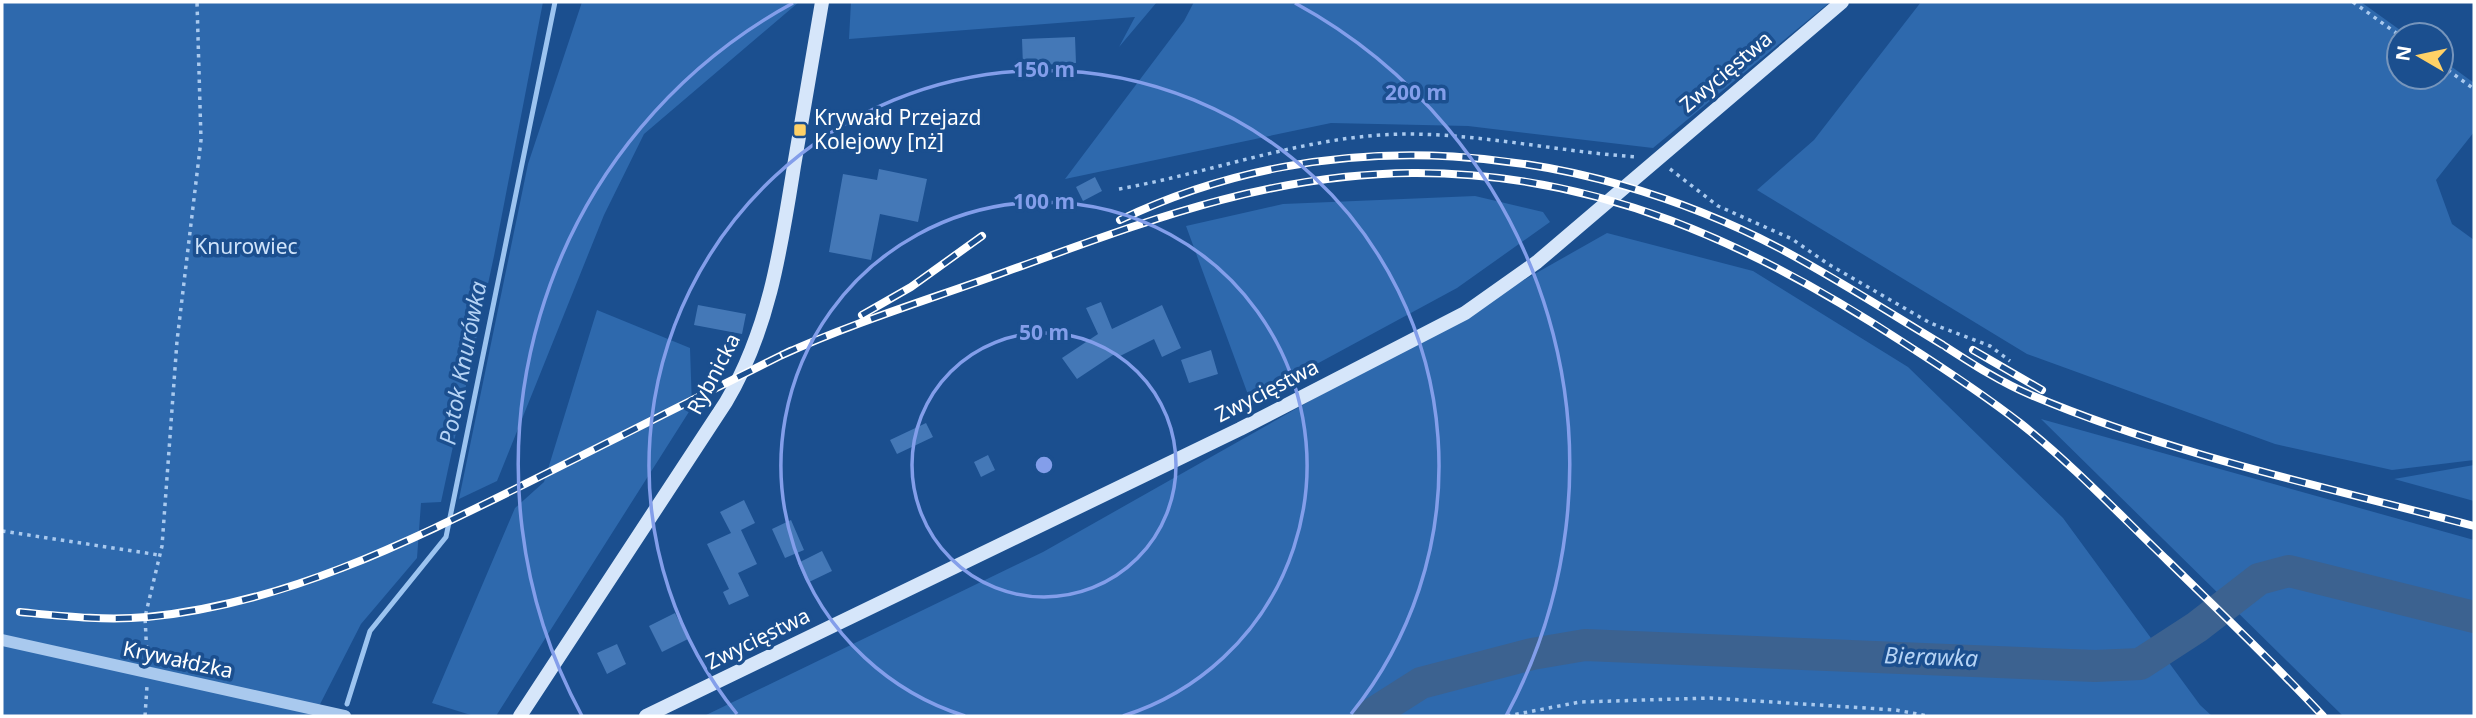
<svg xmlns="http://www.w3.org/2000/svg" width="2476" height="718" font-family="'Noto Sans',sans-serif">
<rect width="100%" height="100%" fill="#1b4f8f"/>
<path fill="#2e69ad" d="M2,2H543L494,256L441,502L421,503L417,558L361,624L314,716H2Z
M582,2H799L644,134L604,215L497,481L459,499L528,164Z
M851,2H1157L1119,47L1135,17L849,39Z
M1194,2H1830L1653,148L1468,126L1331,123L1065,179L1184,21Z
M1921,2H2361L2407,35H2399V77H2441V59L2474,83V132L2436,180L2452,224L2474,240V460L2392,470L2275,444L2027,354L1757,190L1814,140Z
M1475,196L1543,212L1550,222L1457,288L1250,400L1186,226L1283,204Z
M1607,233L1753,271L1908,367L2063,518L2200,705L2212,716H704L1043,552Z
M597,310L690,348L692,407L496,716H474L432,703L515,508L544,482Z
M2041,419L2474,540V716H2343Z
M2474,465V501L2394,479Z"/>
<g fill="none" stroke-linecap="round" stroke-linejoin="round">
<path stroke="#9cc4f0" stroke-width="5" d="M347,704L370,631L446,537L555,2"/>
<path stroke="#3c6290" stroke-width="32" d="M1369,716L1421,683L1532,654L1585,645L2095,666L2140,664L2197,627L2259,579L2289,571L2474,617"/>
</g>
<path fill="#4478b7" d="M1075,37L1076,63L1023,66L1022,39Z
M879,169L927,179L918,222L880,214L871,260L829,252L843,174L877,180Z
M1095,177L1102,191L1083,201L1076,187Z
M1101,302L1112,329L1162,305L1181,348L1162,357L1154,339L1118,357L1116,353L1077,379L1062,358L1098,334L1086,308Z
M698,305L746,314L742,334L694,325Z
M1211,350L1218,374L1189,383L1181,360Z
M926,423L933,437L897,454L890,440Z
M988,455L995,470L981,477L974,462Z
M744,500L755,523L741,530L757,564L738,573L749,596L729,605L723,592L729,589L707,544L731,533L720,512Z
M791,520L804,550L785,558L772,529Z
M822,551L832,571L807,583L798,563Z
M675,613L688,639L662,652L649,626Z
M617,644L626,664L607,674L597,653Z"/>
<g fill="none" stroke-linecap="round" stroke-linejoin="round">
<path stroke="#a9c9ee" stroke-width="3.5" stroke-dasharray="3.5 5" stroke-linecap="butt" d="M2353,2L2399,35
M2441,65L2474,89
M1670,169L1718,206L1792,239L1828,264L1930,323L1990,346L2010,361
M1119,189C1215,172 1307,135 1406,134C1484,134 1560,152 1638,157
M2,531L159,555
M147,657L145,617L162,546L177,341L201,140L197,2
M145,716L147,686
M1507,716L1580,702L1710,698L1896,710L1928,716"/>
<path stroke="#a9c9ee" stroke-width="12" d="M2,640L345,716"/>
<path stroke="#d6e6fa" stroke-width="14" d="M520,716L726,402C769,330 781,248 794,166C803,111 813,57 822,2
M646,716L1240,429L1465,313L1537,262L1842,2"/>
<defs>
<path id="rail" d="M1120,220C1330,119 1578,142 1781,249C1837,279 1890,313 1943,345C1971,363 2000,382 2031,395C2173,455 2326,487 2474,526
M862,315L911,287L982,236
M1973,350L2042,390
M782,355C854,322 931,299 1005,272C1142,223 1264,174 1413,173C1597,172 1753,244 1904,343C1943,368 1983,394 2020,423C2072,464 2119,514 2168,561C2220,612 2273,662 2323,716
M20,612C62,616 105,621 147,617C283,604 404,544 525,484C613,440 702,395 790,351"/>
</defs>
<use href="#rail" stroke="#fff" stroke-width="8"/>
<use href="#rail" stroke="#1b4f8f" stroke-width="5" stroke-dasharray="16" stroke-linecap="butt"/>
</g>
<g fill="none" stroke="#839eea" stroke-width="3.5">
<circle cx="1044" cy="465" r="132"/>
<path d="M965 716A263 263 0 1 1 1123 716"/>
<path d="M737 714A395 395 0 1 1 1351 714"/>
<path d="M582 716A526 526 0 0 1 793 3M1295 3A526 526 0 0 1 1506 716"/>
</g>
<rect fill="#ffd166" stroke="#1b4f8f" stroke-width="2.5" x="793" y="123" width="14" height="14" rx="3.5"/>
<g text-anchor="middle" stroke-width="7" stroke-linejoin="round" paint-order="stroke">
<g font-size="21" fill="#fff" stroke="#1b4f8f">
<text transform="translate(1726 72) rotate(-40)" y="7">Zwycięstwa</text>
<text transform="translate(714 374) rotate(-62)" y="7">Rybnicka</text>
<text transform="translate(1267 391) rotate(-27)" y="7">Zwycięstwa</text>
<text transform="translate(758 639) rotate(-26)" y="7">Zwycięstwa</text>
<text transform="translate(178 660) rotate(12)" y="7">Krywałdzka</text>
</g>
<g font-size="21" fill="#fff" stroke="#1b4f8f" text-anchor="start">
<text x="814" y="125">Krywałd Przejazd<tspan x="814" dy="24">Kolejowy [nż]</tspan></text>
</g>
<g font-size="21" fill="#cfe3fa" stroke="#1b4f8f">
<text x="246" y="254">Knurowiec</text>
</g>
<g font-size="23" font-style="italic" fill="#b5d3f5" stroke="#1b4f8f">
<text transform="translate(463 363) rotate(-79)" y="8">Potok Knurówka</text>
<text transform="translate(1931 657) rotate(2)" y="8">Bierawka</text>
</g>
</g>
<circle cx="1044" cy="465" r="10" fill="#839eea" stroke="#1b4f8f" stroke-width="3.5"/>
<g font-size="21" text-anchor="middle" font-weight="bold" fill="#839eea" stroke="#1b4f8f" stroke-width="7" stroke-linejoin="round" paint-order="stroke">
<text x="1044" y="77">150 m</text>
<text x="1416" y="100">200 m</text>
<text x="1044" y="209">100 m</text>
<text x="1044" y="340">50 m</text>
</g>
<rect width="2476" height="718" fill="none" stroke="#ffffff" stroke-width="7"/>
<g transform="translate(2420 56) rotate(279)"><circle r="33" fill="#1b4f8f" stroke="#7695bc" stroke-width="2"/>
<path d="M0-5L12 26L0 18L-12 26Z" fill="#ffd166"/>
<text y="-10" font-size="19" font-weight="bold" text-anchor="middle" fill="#ffffff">N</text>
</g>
</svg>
